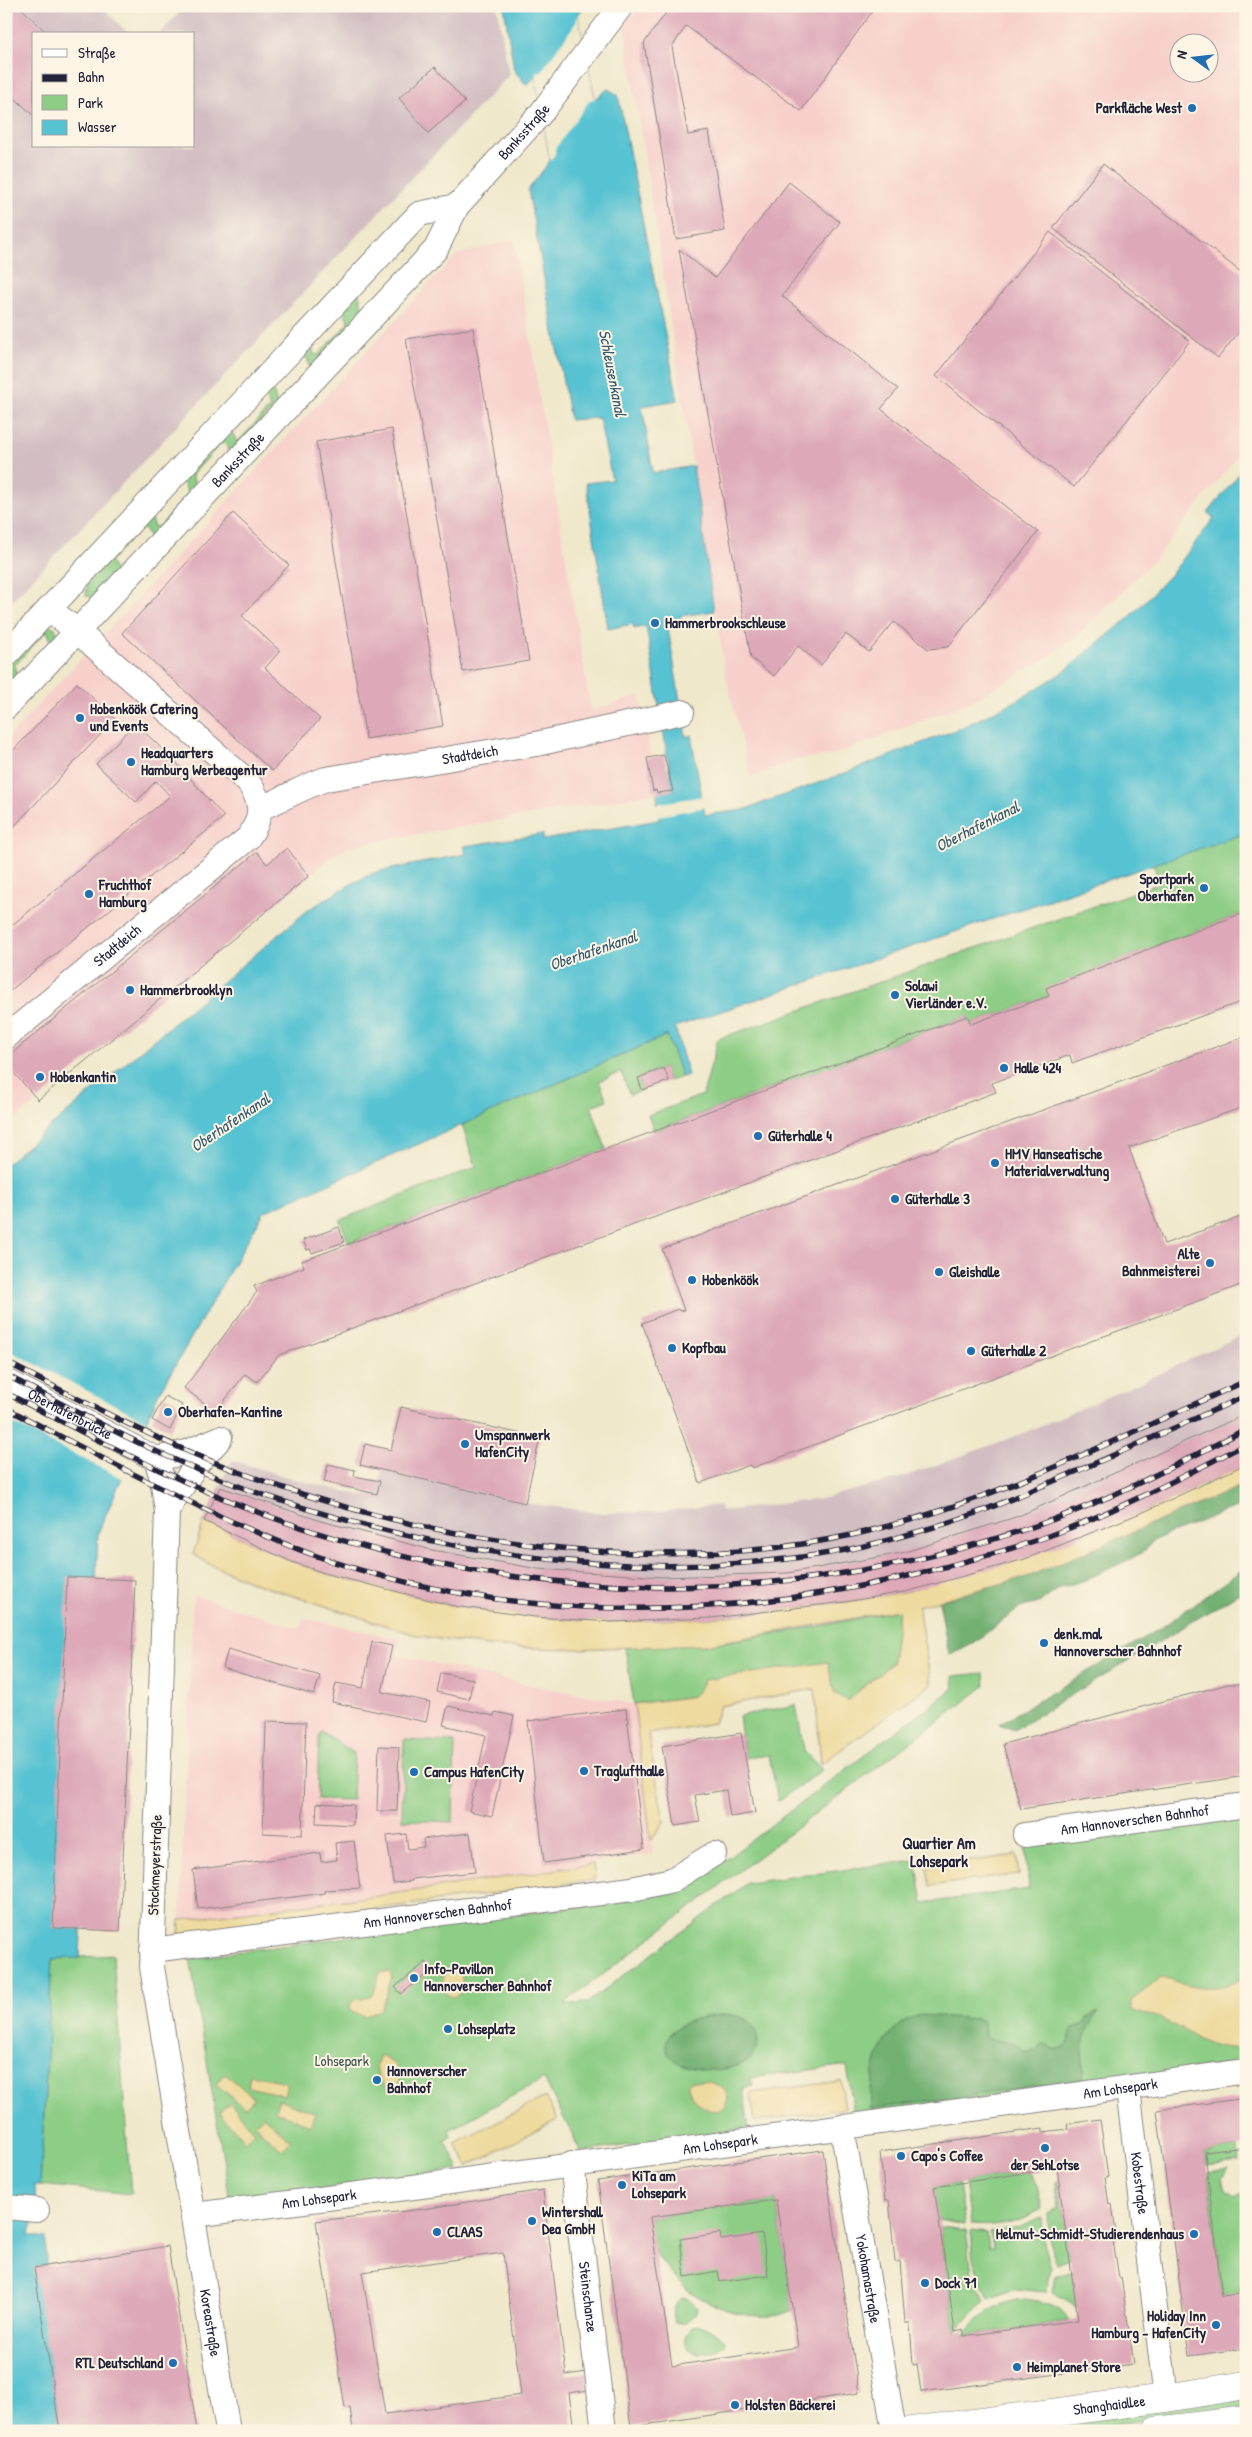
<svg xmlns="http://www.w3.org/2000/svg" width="1252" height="2437" font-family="'Patrick Hand',sans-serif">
<rect width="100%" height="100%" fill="#fcf5e5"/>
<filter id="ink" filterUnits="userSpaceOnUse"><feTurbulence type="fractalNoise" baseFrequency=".02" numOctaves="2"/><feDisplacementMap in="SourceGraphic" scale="10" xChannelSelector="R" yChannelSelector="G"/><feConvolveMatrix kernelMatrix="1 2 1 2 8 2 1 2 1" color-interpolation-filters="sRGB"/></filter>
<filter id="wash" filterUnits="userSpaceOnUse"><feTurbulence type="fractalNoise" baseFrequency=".0096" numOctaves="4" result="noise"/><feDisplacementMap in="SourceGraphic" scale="20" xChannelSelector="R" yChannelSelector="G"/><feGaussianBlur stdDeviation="1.12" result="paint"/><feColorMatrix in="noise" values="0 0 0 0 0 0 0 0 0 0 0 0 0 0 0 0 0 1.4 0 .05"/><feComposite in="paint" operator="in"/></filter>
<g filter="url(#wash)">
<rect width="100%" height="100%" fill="#f0e8cb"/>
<path fill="#f7d0cb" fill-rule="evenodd" d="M639,6H1246V445L1155,559L1084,629L1049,657L970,702L833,755L800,759L751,777L726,678L624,25ZM1180,42H1210V72H1180Z
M514,240L591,711L640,695L657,793L351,846L335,854L6,1127V740L456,255Z
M193,1595L300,1629L303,1618L400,1639L396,1655L520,1683L634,1704L653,1854L378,1896L180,1920Z"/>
<path fill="#d2bec2" d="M6,6H101L129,34H34V146H194V34H159L186,6H497L509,75L6,607Z
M1246,1333V1464L1146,1511L909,1591L845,1602L711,1618L611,1622L535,1617L454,1606L327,1574L290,1561L204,1521L232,1460L290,1478L360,1495L377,1494L382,1470L525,1503L602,1513L657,1512L720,1505L721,1511L821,1499L903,1477L1016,1436L1135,1385Z"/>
<path fill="#8dcd85" stroke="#587860" d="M358,291L364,314L310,370L307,357L300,358L272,388L277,404L230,455L225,443L220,444L192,475L197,491L151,541L145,529H140L110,561L117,576L94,598L86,596L87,584L149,513L154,527L160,526L188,494L182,480L230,427L236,441L240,440L270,407L263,394L311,341L314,355L319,354L349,323L343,307Z
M49,626L54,627L59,636L52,646L48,632L44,633L15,665L20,681L11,685L6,668L44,627Z
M1246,833V912L1047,988L1049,996L971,1024L967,1016L654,1131L648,1115L703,1095L718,1039L1160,883L1153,864Z
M667,1035L682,1077L669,1081L664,1068L638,1078L642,1090L630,1095L621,1072L599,1081L607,1100L591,1106L606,1149L349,1243L340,1220L476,1167L462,1125Z
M899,1610L892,1663L846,1701L834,1693L827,1663L695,1696L634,1704L625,1647L705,1645L821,1626Z
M984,1673L985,1686L563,2004L587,2003L747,1883L916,1860L923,1903L1029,1889L1025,1845L1246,1817V2062L854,2115L847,2066H840L751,2078L753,2086L743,2089L749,2128L581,2152L544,2079L449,2130L453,2136L445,2141L459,2169L230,2201L190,1958L649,1897L676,1889L680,1894L954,1688L953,1676Z
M796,1705L804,1751L822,1770L778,1801L769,1755L745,1758L739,1716Z
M321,1732L354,1753L352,1800L317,1799L319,1736Z
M404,1740L455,1742L453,1822L402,1820Z
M113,1955L131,2194L40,2185L52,1959Z
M1238,2148L1239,2161L1207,2165L1205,2152Z
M1228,2169L1222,2179L1225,2190L1235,2196L1246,2193V2275L1237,2294L1222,2296L1208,2172Z
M1030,2172L1037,2186L1042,2209C1018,2222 998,2227 971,2225L965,2182Z
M1058,2180L1070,2259L1057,2264L1049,2241L1048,2214L1058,2208L1056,2182Z
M959,2183L965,2225L938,2220L934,2187Z
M776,2200L793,2310C764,2326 712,2309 687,2289C677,2281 664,2266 657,2255C651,2246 652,2227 650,2217Z
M1042,2217L1043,2242L1051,2267L1047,2292L1015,2289L988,2299L974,2262L971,2231L987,2233L989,2247H993L990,2232L1017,2227Z
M940,2227L966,2230L972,2273L984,2301L955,2332Z
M1072,2273L1077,2309L1068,2301L1053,2292L1056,2275Z
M682,2298H687L697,2307L696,2313L686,2322H675C670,2310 673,2306 682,2298Z
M1026,2299C1045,2303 1060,2303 1069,2321L964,2336C980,2315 999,2301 1026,2299Z
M700,2325L713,2331L725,2341L724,2345C713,2355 698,2356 687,2348C684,2339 687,2333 693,2326Z
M1246,2397V2406L1066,2431H1005Z"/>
<path fill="#72b072" stroke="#4a6956" d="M1246,1484V1503L1154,1540L1143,1552L1130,1559L1085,1580L1060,1588L1041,1602L1020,1608L974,1642L949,1655L939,1601L1029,1576Z
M1246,1567V1589L1014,1730L999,1724L1161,1628Z
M1099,2012C1080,2032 1082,2055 1084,2080L871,2109C868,2075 882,2021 921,2015L979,2019L984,2022L985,2037L988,2039L1014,2043L1027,2052L1036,2051L1044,2044C1049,2045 1051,2049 1056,2049C1070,2049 1068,2036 1073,2028L1082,2025L1088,2017Z
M719,2015C733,2015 748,2015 755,2030C778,2082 655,2081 667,2040C675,2021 701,2017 719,2015Z"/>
<path fill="#eeda9e" stroke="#887e6c" d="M1246,1464V1484L1029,1576L918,1606L931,1684L821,1764L815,1689L720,1706L714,1723L648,1734L664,1822L651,1841L634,1704L695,1696L704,1680L828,1662L834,1693L847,1701L892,1663L899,1610L705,1645L573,1649L495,1647L419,1636L259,1585L209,1564L193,1554L204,1521L290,1561L327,1574L454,1606L535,1617L611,1622L711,1618L845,1602L909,1591L1146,1511Z
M1016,1855L1019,1874L930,1886L927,1867Z
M593,1864L595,1880L179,1935L180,1920L378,1896Z
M455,1965C462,1975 465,1982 460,1994L452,1997L445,1993L442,1986L444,1975L450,1966Z
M383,1972H389L392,1977L381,2010L365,2016L353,2013L350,2009L351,2003C356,1997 359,2000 366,1998C377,1995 377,1981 380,1973Z
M1246,1974V2047C1213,2053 1190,2033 1162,2019C1153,2015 1142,2015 1132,2010V1999L1161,1977C1168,1978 1174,1981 1181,1983C1202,1989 1229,1991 1246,1974Z
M380,2056C394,2062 405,2072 398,2088L388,2089L378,2077L376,2064Z
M225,2073L254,2098L245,2108L216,2084Z
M250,2075L287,2082L284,2095L248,2087Z
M691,2081C705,2081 724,2081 728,2098C723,2126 688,2103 688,2084Z
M841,2081L845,2109L755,2122L751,2093Z
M545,2097L557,2120L468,2166L455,2143Z
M279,2099L315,2113L310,2125L275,2111Z
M230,2103L255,2132L244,2141L219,2112Z
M263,2116L291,2141L282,2150L255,2125Z"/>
<path fill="#57c2d2" stroke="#3c7286" d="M504,6H584L578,15L595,99L608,89L618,95L678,400L642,406L653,473L693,466L714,611L680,616L679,620L667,622L686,737L691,735L705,815L743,810L840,775L963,727L1018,700L1062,673L1130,617L1173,572L1214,518L1208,513L1246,465V833L675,1027L688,1075L682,1077L667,1035L264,1212L158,1395L98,1533L80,1958L52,1959L40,2185H35C36,2206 37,2215 29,2235L46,2238V2265L35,2268L60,2431H6V1164L308,910L351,884L376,872L466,854L464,846L543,834V840L659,820L657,793L673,790L646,626L634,629L633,624L608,629L586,483L612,480L599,418L570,420L528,190L550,161L535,76L527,86L514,70Z"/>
<path fill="#f0e8cb" d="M578,15L595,99L590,100L555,149V154L550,161L535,75L538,71L540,73L577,21L576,18Z
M704,796L706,807L658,816L655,804Z
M6,1349L148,1422L123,1479L6,1420Z"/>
<g id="blocks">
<path fill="#dda8b8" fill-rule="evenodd" d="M6,6H19L48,34H34V116L6,90Z
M671,6H876L801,111L686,26L672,47L688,135L709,131L725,231L676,239L644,43Z
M435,67L465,102L428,133L399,98Z
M1103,164L1246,276V323L1218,358L1053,228Z
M789,182L840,222L782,296L898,389L881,409L1038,532L948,647L928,649L894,622L869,652L846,634L821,665L798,646L774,676L751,658L679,249L715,278Z
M1050,232L1190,341L1074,487L936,376Z
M473,328L529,661L463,672L406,339Z
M392,429L443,726L366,739L316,442Z
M233,513L289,565L242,616L280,651L265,668L320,719L272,771L122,633Z
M77,683L115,719L6,835V758Z
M135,723L175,761L224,817L6,994V930L170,796L156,781L136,802L96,764Z
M664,755L673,791L657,793L656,790L653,791L647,758Z
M287,848L309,876L38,1100L13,1072L6,1075V1058L257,852L267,864Z
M1246,912V1000L1072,1063L1070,1055L992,1083L996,1092L279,1355L257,1382L245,1374L216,1412L184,1388L257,1292L254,1286L304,1267L302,1261L967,1016L971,1024L1049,996L1046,988Z
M1246,1036V1106L1129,1148L1164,1244L1246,1215V1283L752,1468L750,1465L700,1483L642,1323L678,1309L679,1311L684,1310L662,1249Z
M664,1068L669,1081L642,1090L638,1078Z
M339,1227L344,1242L312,1253L310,1249L307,1250L303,1240Z
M165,1396L182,1405L170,1430L152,1420Z
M401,1407L540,1438L525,1503L360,1465L365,1444L391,1450Z
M1246,1414V1464L1146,1511L1025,1559L909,1591L845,1602L711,1618L611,1622L535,1617L454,1606L327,1574L292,1562L204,1521L220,1487L321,1521L432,1550L538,1569L662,1577L788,1573L902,1553L1019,1516Z
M328,1464L355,1470L354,1476L380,1481L377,1494L324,1482Z
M67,1577L135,1580L120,1931L53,1928Z
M372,1642L392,1646L382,1692L430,1702L426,1722L332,1702L336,1683L363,1688Z
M228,1649L320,1676L314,1695L223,1668Z
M441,1673L473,1679L469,1699L437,1692Z
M1228,1684H1246V1776L1021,1809L1003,1744Z
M448,1706L494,1716L495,1712L514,1716L492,1816L469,1811L486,1735L443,1725Z
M626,1709L644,1849L544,1863L528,1721Z
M266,1721L306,1722L302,1835L263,1833Z
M741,1733L755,1813L730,1817L726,1790L695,1795L700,1822L675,1826L662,1746Z
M379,1746L399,1747L397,1811H377Z
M317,1803L354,1805L353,1825L316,1823Z
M470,1833L475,1872L412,1879V1881L393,1883L387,1836L406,1834L408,1849L424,1847L423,1839Z
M354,1841L360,1888L324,1890L325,1893L198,1909L193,1870L320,1853L321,1862L337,1860L335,1843Z
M426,1962L432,1970L401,1994L395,1987Z
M1246,2098V2147L1205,2152L1222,2296L1237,2294L1246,2275V2348L1189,2356L1157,2110Z
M1100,2119L1108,2177H1105L1109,2205L1112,2204L1117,2240L1113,2241L1119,2278L1121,2277L1134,2364L921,2392L917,2364L913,2365L910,2323H905L900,2261L895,2262L889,2200H885L880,2152L1043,2128V2132L1068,2129L1067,2124ZM1057,2168L1078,2320L964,2336V2330L955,2332L934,2187Z
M823,2150L859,2393L631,2427L598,2181ZM776,2200L798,2347L672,2366L650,2217Z
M543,2190L566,2375L587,2372L589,2390L569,2393L574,2431H353L350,2407L345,2408L316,2221L423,2209ZM503,2253L521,2395L385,2414L362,2272Z
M720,2233L721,2240L762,2234L768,2275L720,2282L718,2271L685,2277L680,2239Z
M168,2246L197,2431H60L34,2268Z"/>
</g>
</g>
<g filter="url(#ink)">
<use href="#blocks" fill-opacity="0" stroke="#898583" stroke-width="1"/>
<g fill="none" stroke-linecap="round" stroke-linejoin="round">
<defs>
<g id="street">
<path d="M6,655L419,214L457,206"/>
<path id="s1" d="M6,707L436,249L457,206L542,112L621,6"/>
<path id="s2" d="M260,808C282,800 302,787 326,779L536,744L682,712"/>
<path id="s3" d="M6,1037L248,838C263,817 263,803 248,782L77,631L49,609"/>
<path id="s4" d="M6,1381L156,1459L187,1452L220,1438"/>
<path id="s5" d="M156,1459L162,1478L167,1511L152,1967L228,2431"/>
<path d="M167,1511L195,1466L217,1442"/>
<path id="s6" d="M1025,1835L1246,1805"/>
<path id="s7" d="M152,1950L632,1889L672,1880L714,1854"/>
<path id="s8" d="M1128,2089L1166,2398"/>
<path id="s9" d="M842,2127L894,2431"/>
<path id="s10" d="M572,2164L604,2431"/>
<path d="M6,2207L37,2210"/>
<path id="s11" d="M194,2215L429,2185L1246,2071"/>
</g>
<g id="secondary">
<path id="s12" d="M912,2431L1166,2398L1246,2385"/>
<path d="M1156,2431L1246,2420"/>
</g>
</defs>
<use href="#street" stroke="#898583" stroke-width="26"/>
<use href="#secondary" stroke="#898583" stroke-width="29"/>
<use href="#street" stroke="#fff" stroke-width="24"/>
<use href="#secondary" stroke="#fff" stroke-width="28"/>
<defs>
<path id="rail" d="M6,1362C80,1400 153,1439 231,1469C421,1542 655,1579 856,1534C992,1504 1119,1437 1246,1381
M6,1375C87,1417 169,1462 255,1492C435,1554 628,1583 817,1555C860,1549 903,1536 944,1524C977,1514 1010,1500 1042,1486C1110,1458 1177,1426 1246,1396
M6,1393C98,1440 188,1488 285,1522C529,1607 794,1609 1038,1525C1110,1500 1178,1464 1246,1429
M6,1408C105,1459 204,1514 308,1553C508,1625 725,1622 929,1571C967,1561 1006,1551 1043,1538C1113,1513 1180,1478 1246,1444"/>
</defs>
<use href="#rail" stroke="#22223b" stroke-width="5.5"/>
<use href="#rail" stroke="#fcf5e5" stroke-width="4" stroke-dasharray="11" stroke-linecap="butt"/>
</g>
</g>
<g fill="#1f6fb2" stroke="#fcf5e5" stroke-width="2">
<circle cx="1192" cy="108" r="5"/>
<circle cx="655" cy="623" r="5"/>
<circle cx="80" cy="718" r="5"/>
<circle cx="131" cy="762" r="5"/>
<circle cx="1204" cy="888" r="5"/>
<circle cx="89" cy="894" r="5"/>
<circle cx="130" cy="990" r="5"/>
<circle cx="895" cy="995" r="5"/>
<circle cx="1004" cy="1068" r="5"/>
<circle cx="40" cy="1077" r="5"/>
<circle cx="758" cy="1136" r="5"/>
<circle cx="995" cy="1163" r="5"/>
<circle cx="895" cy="1199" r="5"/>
<circle cx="1210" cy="1263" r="5"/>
<circle cx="939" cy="1272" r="5"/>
<circle cx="692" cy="1280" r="5"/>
<circle cx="672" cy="1348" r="5"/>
<circle cx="971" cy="1351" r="5"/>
<circle cx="168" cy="1412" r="5"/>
<circle cx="465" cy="1444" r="5"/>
<circle cx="1044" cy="1643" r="5"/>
<circle cx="584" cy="1771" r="5"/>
<circle cx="414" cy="1772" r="5"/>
<circle cx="414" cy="1978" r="5"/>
<circle cx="448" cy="2029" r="5"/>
<circle cx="377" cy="2080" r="5"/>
<circle cx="1045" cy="2148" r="5"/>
<circle cx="901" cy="2156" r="5"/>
<circle cx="622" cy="2185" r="5"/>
<circle cx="532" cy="2221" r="5"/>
<circle cx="437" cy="2232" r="5"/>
<circle cx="1194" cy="2234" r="5"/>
<circle cx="925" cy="2283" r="5"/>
<circle cx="1216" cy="2325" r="5"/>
<circle cx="173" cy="2363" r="5"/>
<circle cx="1017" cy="2367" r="5"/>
<circle cx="735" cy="2405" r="5"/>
</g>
<g text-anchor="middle" stroke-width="4" stroke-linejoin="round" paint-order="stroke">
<g font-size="15" font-weight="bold" fill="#22223b" stroke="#fcf5e5" text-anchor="start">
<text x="1182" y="113" text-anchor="end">Parkfläche West</text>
<text x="665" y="628">Hammerbrookschleuse</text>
<text x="90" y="714">Hobenköök Catering<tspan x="90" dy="17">und Events</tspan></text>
<text x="141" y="758">Headquarters<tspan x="141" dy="17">Hamburg Werbeagentur</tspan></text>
<text x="1194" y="884" text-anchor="end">Sportpark<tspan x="1194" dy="17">Oberhafen</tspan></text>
<text x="99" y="890">Fruchthof<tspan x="99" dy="17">Hamburg</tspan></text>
<text x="905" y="991">Solawi<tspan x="905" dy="17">Vierländer e.V.</tspan></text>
<text x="140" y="995">Hammerbrooklyn</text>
<text x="1014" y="1073">Halle 424</text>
<text x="50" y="1082">Hobenkantin</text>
<text x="768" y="1141">Güterhalle 4</text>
<text x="1005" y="1159">HMV Hanseatische<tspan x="1005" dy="17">Materialverwaltung</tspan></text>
<text x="905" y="1204">Güterhalle 3</text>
<text x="1200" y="1259" text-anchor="end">Alte<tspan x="1200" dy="17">Bahnmeisterei</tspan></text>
<text x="949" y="1277">Gleishalle</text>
<text x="702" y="1285">Hobenköök</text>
<text x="682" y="1353">Kopfbau</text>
<text x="981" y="1356">Güterhalle 2</text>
<text x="178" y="1417">Oberhafen-Kantine</text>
<text x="475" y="1440">Umspannwerk<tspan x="475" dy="17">HafenCity</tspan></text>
<text x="1054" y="1639">denk.mal<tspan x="1054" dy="17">Hannoverscher Bahnhof</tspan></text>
<text x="594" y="1776">Traglufthalle</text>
<text x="424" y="1777">Campus HafenCity</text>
<text x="424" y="1974">Info-Pavillon<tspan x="424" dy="17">Hannoverscher Bahnhof</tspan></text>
<text x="458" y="2034">Lohseplatz</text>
<text x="387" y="2076">Hannoverscher<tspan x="387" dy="17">Bahnhof</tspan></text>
<text x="911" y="2161">Capo's Coffee</text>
<text x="1045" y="2170" text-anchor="middle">der SehLotse</text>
<text x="632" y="2181">KiTa am<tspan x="632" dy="17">Lohsepark</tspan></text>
<text x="542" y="2217">Wintershall<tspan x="542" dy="17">Dea GmbH</tspan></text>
<text x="447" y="2237">CLAAS</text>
<text x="1184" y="2239" text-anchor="end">Helmut-Schmidt-Studierendenhaus</text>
<text x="935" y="2288">Dock 71</text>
<text x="1206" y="2321" text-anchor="end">Holiday Inn<tspan x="1206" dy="17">Hamburg - HafenCity</tspan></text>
<text x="163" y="2368" text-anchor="end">RTL Deutschland</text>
<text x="1027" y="2372">Heimplanet Store</text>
<text x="745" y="2410">Holsten Bäckerei</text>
</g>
<g font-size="15" fill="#22223b" stroke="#fcf5e5">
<text dy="5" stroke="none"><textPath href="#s1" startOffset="776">Banksstraße</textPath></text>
<text dy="5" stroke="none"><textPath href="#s1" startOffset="339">Banksstraße</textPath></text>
<text dy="5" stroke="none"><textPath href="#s2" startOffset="218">Stadtdeich</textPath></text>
<text dy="5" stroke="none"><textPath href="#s3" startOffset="144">Stadtdeich</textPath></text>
<text dy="5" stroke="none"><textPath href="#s4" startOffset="72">Oberhafenbrücke</textPath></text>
<text dy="5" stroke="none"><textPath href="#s6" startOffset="111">Am Hannoverschen Bahnhof</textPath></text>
<text transform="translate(155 1865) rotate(-88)" y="5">Stockmeyerstraße</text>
<text dy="5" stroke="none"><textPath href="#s7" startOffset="288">Am Hannoverschen Bahnhof</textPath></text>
<text dy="5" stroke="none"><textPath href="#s11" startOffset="935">Am Lohsepark</textPath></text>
<text dy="5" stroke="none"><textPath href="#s11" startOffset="531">Am Lohsepark</textPath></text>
<text dy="5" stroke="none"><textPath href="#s8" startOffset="95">Kobestraße</textPath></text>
<text dy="5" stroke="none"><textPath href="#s11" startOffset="126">Am Lohsepark</textPath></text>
<text dy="5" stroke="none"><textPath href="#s9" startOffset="154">Yokohamastraße</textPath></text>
<text dy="5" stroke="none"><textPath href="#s10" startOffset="134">Steinschanze</textPath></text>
<text dy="5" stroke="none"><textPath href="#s5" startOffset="870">Koreastraße</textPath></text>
<text dy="5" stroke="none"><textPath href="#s12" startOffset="199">Shanghaiallee</textPath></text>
</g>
<g font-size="15" fill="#425551" stroke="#fcf5e5">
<text x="342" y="2066">Lohsepark</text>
</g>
<g font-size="16" font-style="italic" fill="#355a70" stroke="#fcf5e5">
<text transform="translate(613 373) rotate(79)" y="6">Schleusenkanal</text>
<text transform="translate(977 826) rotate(-27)" y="6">Oberhafenkanal</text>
<text transform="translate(593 950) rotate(-19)" y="6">Oberhafenkanal</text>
<text transform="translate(230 1122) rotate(-34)" y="6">Oberhafenkanal</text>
</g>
<g font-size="16" font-weight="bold" fill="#22223b" stroke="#fcf5e5">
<text x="939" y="1849">Quartier Am<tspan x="939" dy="18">Lohsepark</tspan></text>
</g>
</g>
<rect width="1252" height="2437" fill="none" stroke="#fcf5e5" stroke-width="25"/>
<rect x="32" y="32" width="162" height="115" fill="#fcf5e5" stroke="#a5a1a1"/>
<rect x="42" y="49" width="25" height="8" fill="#ffffff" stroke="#a5a1a1"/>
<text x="78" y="58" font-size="15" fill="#22223b">Straße</text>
<rect x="42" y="74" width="25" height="8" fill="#22223b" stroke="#a5a1a1"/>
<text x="78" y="82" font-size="15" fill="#22223b">Bahn</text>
<rect x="42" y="95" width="25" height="15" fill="#8dcd85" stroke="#a5a1a1"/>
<text x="78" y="108" font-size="15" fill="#22223b">Park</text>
<rect x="42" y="120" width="25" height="15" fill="#57c2d2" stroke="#a5a1a1"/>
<text x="78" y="132" font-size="15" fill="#22223b">Wasser</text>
<g transform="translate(1194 58) rotate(285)"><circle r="24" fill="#fcf5e5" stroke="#a5a1a1"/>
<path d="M0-4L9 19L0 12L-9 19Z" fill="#1f6fb2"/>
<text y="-8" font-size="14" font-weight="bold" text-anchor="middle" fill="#22223b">N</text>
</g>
</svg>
